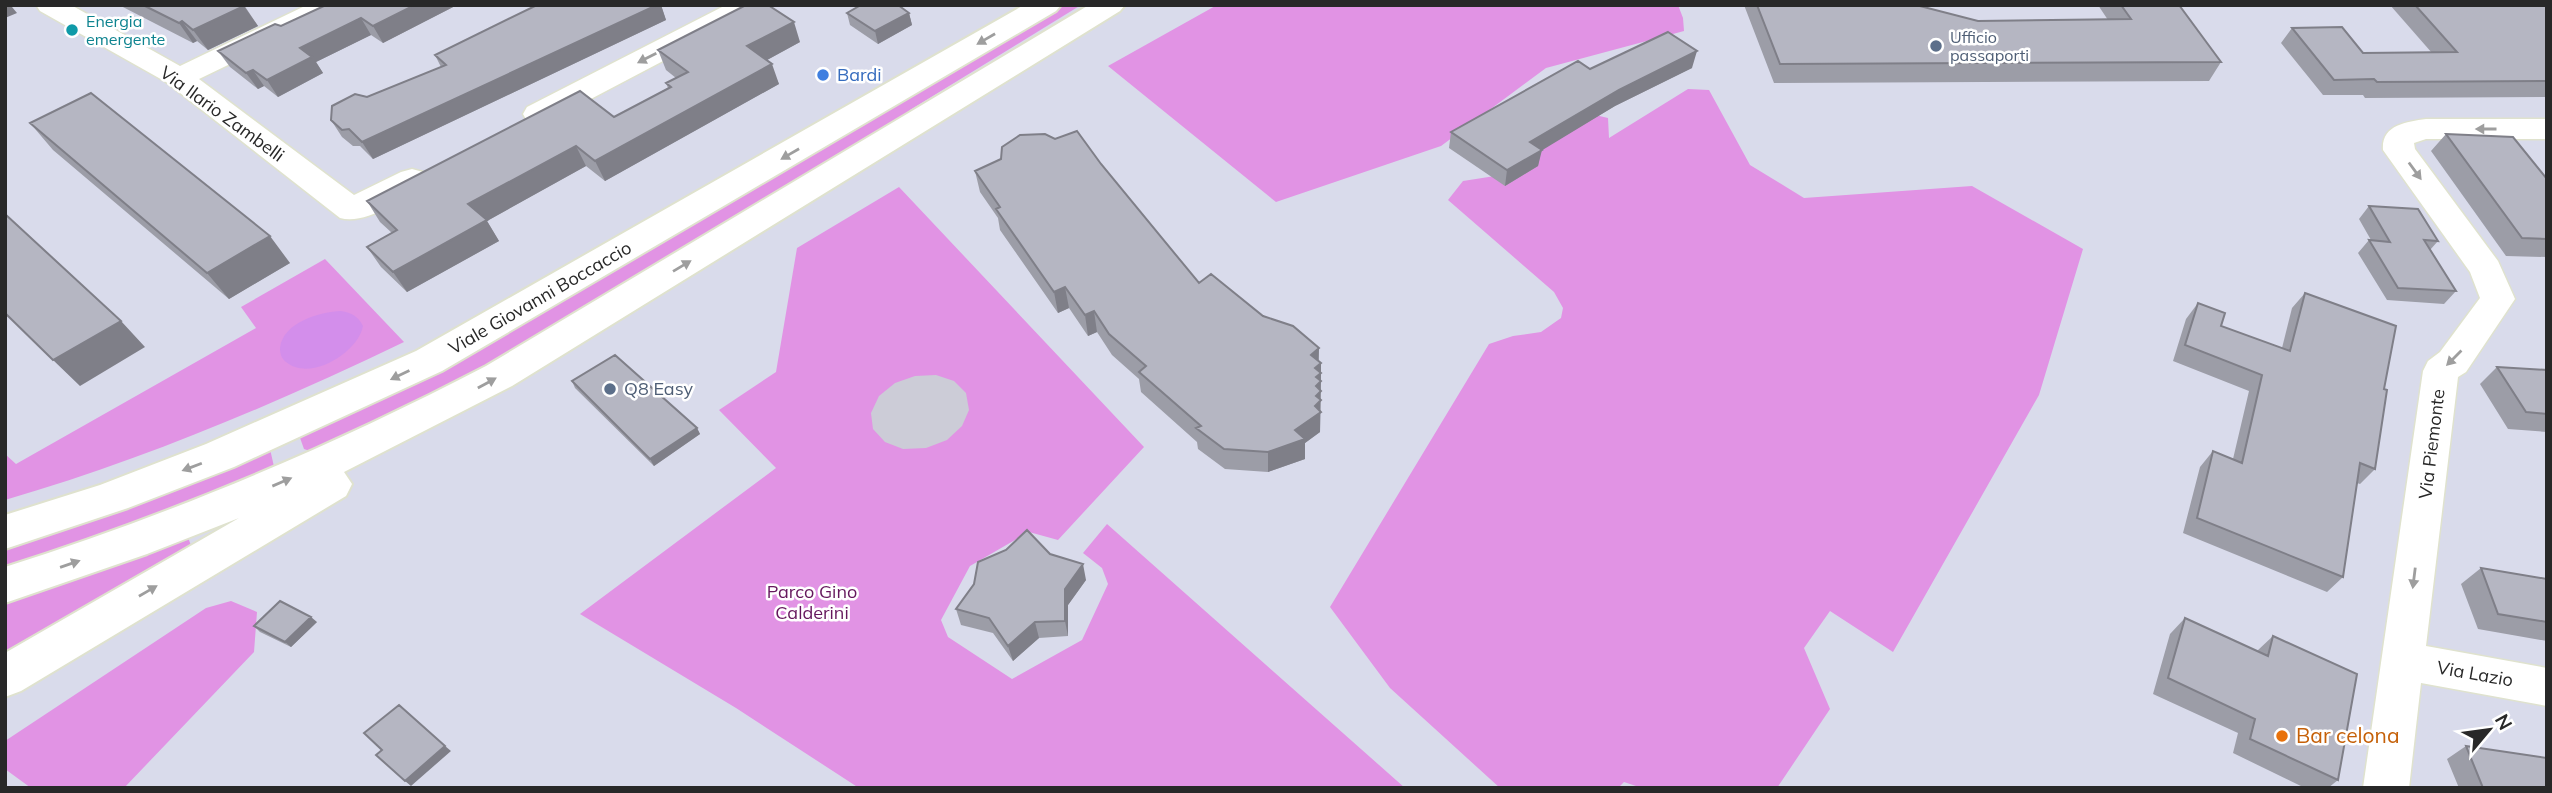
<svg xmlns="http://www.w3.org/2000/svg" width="2552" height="793" font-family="Mulish,sans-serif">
<rect width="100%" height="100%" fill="#d9dbeb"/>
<path fill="#e193e4" d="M1061,5H1081L910,110L908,115L491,364L416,404L313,452L304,449L299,435L889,106Z
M1217,5H1678L1683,18L1684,31L1546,68L1441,146L1276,202L1108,66Z
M1688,89L1709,90L1750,165L1804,198L1972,186L2083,249L2039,395L1893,652L1830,611L1804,648L1830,709L1777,788H1642L1624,782L1618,788H1500L1390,688L1330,607L1489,344L1513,336L1541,332L1561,318L1563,308L1554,292L1448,200L1463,181L1495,176L1591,114L1608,118L1609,138Z
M899,187L1144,447L1058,540L1029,532L970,566L941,620L948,637L1012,679L1082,640L1108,584L1102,568L1083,553L1107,524L1405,788H859L736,708L580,614L776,468L719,410L776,372L797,248Z
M325,259L404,342C275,404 143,460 5,500V454L16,464L256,328L241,307Z
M270,449L275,471L126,528L5,567V546Z
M187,535L192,548L5,662V601Z
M231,601L257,612L254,652L124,788H31L5,769V741L206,608Z"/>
<path fill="#d38eeb" d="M341,311C352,313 358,316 363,326C358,353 310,382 286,362C281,358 280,353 280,348C283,322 320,312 341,311Z"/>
<path fill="#ccccd7" d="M936,375L954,381L966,393L969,410L962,426L947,440L926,448L903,449L885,442L873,429L871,413L879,396L895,383L915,376Z"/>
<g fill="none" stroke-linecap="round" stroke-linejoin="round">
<defs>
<path id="street" d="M36,5H71L180,66L307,5H344L340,11L199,79L354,195L401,172L412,169L423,172L428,180L423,188C400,199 367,225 340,218L166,82L40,11Z
M726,5H762L758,11L549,121L538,124L527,121L523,114L527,107Z
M2426,119H2547V139H2426L2414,143L2415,149L2498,261L2515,299L2466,372L2458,377L2426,646L2547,668V706L2421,683L2409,788H2363L2423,371L2428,361L2440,352L2480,298L2470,272L2383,150C2381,125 2406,122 2426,119Z"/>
<path id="secondary" d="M1024,5H1061L1056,11L442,371L234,467L128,508L5,549V515L100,485L206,444L416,351Z
M1089,5H1125L1120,11L512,386L344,472L352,484L346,496L21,691L5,697V653L239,518L147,554L5,603V567C172,514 331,447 486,366Z"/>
</defs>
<use href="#street" stroke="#dfe2ce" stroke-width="3"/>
<use href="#secondary" stroke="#dfe2ce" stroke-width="4"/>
<use href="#street" fill="#fff" fill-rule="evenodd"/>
<use href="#secondary" fill="#fff" fill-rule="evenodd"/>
</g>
<path fill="#9c9da7" d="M119,5H244L258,26L208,50L197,41L193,43Z
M457,5L383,43L371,35L316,62L323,73L278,97L264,86L258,89L230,67L218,51L281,26Z
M537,5H661L666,20L373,159L360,146H353L342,137L331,120L367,97L441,67L435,55Z
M1744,5H1916L1978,21L2108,20L2098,5H2179L2221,62L2209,81L1774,83Z
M2390,5H2547V97L2365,98L2363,95H2323L2281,43L2292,28L2363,53H2432Z
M847,13H909L912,25L878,44L850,25Z
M800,42L767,60L779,84L605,181L586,166L487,221L499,241L407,292L381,267L367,247L392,233L380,222L367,201L614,117L668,88L666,83L676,78L666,70L658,50Z
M1692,68L1615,106L1541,150L1538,166L1505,186L1449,148L1451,132L1590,69Z
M30,123L290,263L229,299L53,150Z
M2446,134L2547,179V257L2506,256L2431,151Z
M1101,164L1199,283L1263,316L1319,348V361L1321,372L1320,432L1305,443V459L1268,472L1225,469L1198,449L1197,442L1141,392L1139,379L1112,355L1097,332L1088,336L1069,308L1058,313L1000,230L998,218L980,192L975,171Z
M2369,206L2438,241L2430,250L2456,291L2444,304L2387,300L2358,253L2369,240H2371L2359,219Z
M2305,293L2384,389L2375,469L2360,484L2357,483L2343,577L2327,592L2183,533L2200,467L2213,451L2233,459L2249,391L2173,361L2186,319L2198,303L2221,326L2282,348L2292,308Z
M2497,367L2547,370V432L2508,429L2480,384Z
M572,381L697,428L700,434L654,466L575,388Z
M1050,554L1086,580L1068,605V636L1039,638L1013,661L993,633L961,625L956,609Z
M2481,568L2547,579V641L2478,629L2461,584Z
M2185,618L2257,651L2273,636L2338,780L2328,788H2305L2233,753L2238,733L2153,694L2170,634Z
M317,622L291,647L260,632L254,626Z
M2466,746L2547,788H2459L2447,759Z"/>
<path fill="#7f7f88" d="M5,5H16L12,7L17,13L5,18Z
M415,5H457L383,43L373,26Z
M657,5H661L666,20L373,159L362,142Z
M244,6L258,26L208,50L193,30Z
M909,13L912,25L878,44L875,31Z
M361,18L371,35L316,62L323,73L278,97L267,80L300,48Z
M182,21L197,41L193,43L179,23Z
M794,22L800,42L754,67L747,46Z
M1697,51L1692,68L1615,106L1531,157L1542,150L1538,166L1505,186L1507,170L1530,142L1619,90Z
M772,64L779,84L605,181L595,161Z
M253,70L264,86L258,89L246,73Z
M576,146L586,166L487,221L499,241L407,292L393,272L468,204Z
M270,236L290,263L229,299L207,273Z
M1065,287L1069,308L1058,313L1054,292Z
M1094,311L1097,332L1088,336L1085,315Z
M121,321L145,347L80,386L53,360Z
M1319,348L1318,365L1321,363V373L1320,432L1305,443V459L1268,472V452L1295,430L1311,355Z
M697,428L700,434L654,466L650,459Z
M1083,564L1086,580L1068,605V636L1065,621V589Z
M311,617L317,622L291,647L285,642Z
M1035,622L1039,638L1013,661L1008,646Z
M445,746L451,751L411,786L405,781Z"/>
<path fill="#b5b6c2" stroke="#7f7f88" stroke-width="2" d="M143,5H244V6L193,30L182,21L179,23Z
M326,5H415L373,26L361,18L300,48L312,57L267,80L253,70L246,73L218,51L275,24L281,26Z
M537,5H657L362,142L349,129L342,130L331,120L332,106L355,94L367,97L446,65L435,55Z
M746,5H768L794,22L747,46L772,64L595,161L576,146L468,204L487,220L393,272L367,247L397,230L367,201L580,91L614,117L671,87L666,83L688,72L658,50Z
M861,5H898L909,13L875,31L847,13Z
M1757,5H1916L1978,21L2131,19L2121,5H2179L2221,62L1780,64Z
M2415,5H2547V81L2377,82L2374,79L2334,80L2292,28L2342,27L2363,53L2457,52Z
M1668,32L1697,51L1619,90L1530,142L1542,150L1507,170L1451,132L1578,61L1590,69Z
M91,93L270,236L207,273L30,123Z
M1077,131L1101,164L1199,283L1211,274L1263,316L1293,326L1319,348L1311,355L1321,363L1315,368L1321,373L1316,377L1321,381L1316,386L1321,391L1316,396L1321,400L1315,406L1321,412L1295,430L1305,439L1268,452L1224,449L1196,428L1201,426L1139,372L1146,366L1109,334L1094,311L1085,315L1065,287L1054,292L996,209L1000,207L975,171L1001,159L1002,147L1020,135L1045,134L1055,139Z
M2446,134L2513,137L2547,179V239L2522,238Z
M2369,206L2418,209L2438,241L2424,240L2456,291L2398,288L2369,240L2390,242Z
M5,214L121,321L53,360L5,313Z
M2305,293L2396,326L2384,389L2387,390L2375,469L2360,463L2343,577L2197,518L2213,451L2242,463L2262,375L2185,345L2198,303L2225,313L2221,326L2290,351Z
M615,355L697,428L650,459L572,381Z
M2497,367L2547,370V414L2526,412Z
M1027,530L1050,554L1083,564L1065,589V621L1035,622L1008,646L989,618L956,609L974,584L978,562L1006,550Z
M2481,568L2547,579V622L2498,614Z
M280,601L311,617L285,642L254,626Z
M2185,618L2268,656L2273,636L2357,674L2338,780L2250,739L2255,719L2168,678Z
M399,705L445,746L405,781L376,755L382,750L364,733Z
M2466,746L2547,758V788H2483Z"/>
<defs><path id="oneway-solid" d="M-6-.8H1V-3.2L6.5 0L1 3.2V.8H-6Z" transform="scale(1.75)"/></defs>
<g fill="#9e9e9e">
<use href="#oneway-solid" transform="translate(986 39) rotate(150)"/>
<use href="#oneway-solid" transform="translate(647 58) rotate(153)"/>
<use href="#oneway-solid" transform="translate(2486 129) rotate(-180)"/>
<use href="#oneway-solid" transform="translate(790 154) rotate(150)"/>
<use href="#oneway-solid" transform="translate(2415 171) rotate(54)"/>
<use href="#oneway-solid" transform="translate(682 266) rotate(-31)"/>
<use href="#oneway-solid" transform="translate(2454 358) rotate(135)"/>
<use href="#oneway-solid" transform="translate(400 375) rotate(154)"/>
<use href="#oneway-solid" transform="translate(487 383) rotate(-29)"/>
<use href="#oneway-solid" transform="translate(192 467) rotate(159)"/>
<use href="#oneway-solid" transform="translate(282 482) rotate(-23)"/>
<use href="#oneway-solid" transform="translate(70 564) rotate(-19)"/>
<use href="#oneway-solid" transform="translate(2414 578) rotate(97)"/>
<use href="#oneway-solid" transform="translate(148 591) rotate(-30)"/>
</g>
<circle fill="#0f9aa8" stroke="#fff" stroke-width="2.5" cx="72" cy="30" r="7"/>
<g fill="#5c6f8a" stroke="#fff" stroke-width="2.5">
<circle cx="1936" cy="46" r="7"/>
<circle cx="610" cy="389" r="7"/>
</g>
<circle fill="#3f7fe0" stroke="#fff" stroke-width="2.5" cx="823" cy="75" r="7"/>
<circle fill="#e8710a" stroke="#fff" stroke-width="2.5" cx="2282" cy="736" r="7"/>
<g text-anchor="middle" stroke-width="5" stroke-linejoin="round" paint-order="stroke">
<g font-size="16" fill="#0d838f" stroke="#fff" text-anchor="start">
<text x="86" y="27">Energia<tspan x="86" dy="18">emergente</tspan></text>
</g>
<g font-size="16" fill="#4e5e75" stroke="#fff" text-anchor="start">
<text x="1950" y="43">Ufficio<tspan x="1950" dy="18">passaporti</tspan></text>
</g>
<g font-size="18" fill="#366cbe" stroke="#fff" text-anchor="start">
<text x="837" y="81">Bardi</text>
</g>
<g font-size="18" fill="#282828" stroke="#fff">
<text transform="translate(222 114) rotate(36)" y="6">Via Ilario Zambelli</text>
<text transform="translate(540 298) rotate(-30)" y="6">Viale Giovanni Boccaccio</text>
<text transform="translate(2432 444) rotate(-83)" y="6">Via Piemonte</text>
<text transform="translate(2475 674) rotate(10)" y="6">Via Lazio</text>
</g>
<g font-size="18" fill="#4e5e75" stroke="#fff" text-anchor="start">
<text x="624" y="395">Q8 Easy</text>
</g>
<g font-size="18" fill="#65175d" stroke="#fff">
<text x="812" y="598">Parco Gino<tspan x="812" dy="21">Calderini</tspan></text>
</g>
<g font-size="21" fill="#c56008" stroke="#fff" text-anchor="start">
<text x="2296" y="743">Bar celona</text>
</g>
</g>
<rect width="2552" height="793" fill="none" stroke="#282828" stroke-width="14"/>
<g transform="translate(2489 730) rotate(61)" stroke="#ffffff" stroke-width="5" paint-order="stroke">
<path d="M0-5L12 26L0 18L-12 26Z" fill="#282828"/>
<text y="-10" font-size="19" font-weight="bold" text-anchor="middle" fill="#282828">N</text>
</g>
</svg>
